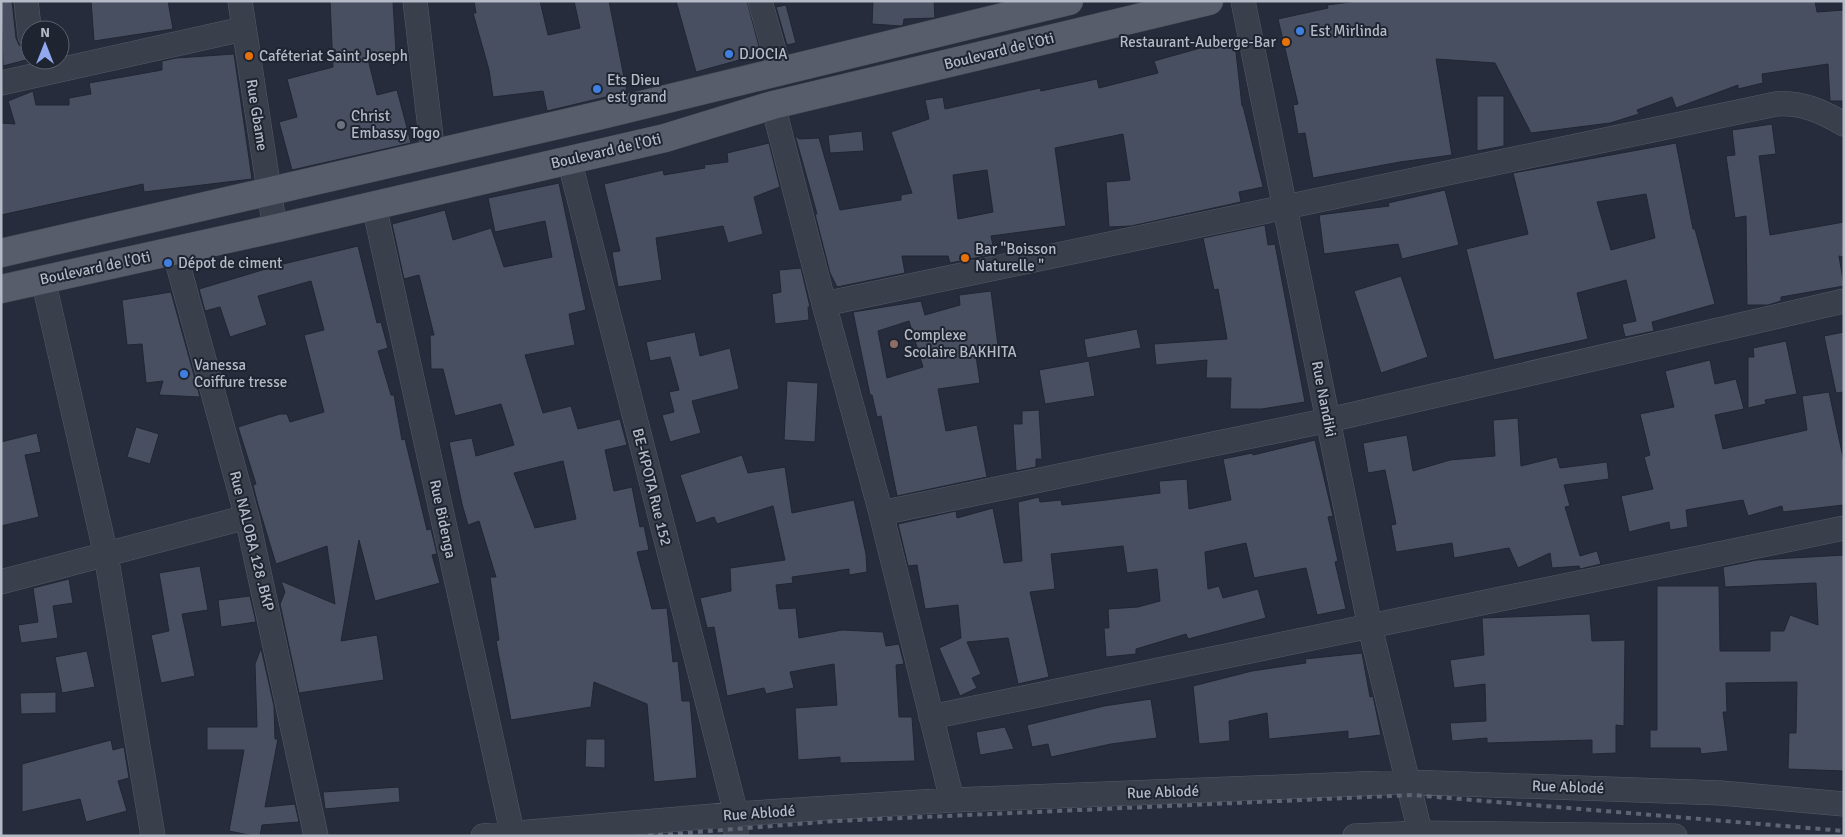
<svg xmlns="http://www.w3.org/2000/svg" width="1845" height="837" font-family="Signika,sans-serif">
<rect width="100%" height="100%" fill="#262c3b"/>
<path fill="#474f60" stroke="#212633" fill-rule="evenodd" d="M1,1H12L16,38L19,45L29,49L30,59L3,66Z
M91,1H168L173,29L94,41Z
M330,1H393L396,53L367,55L377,95L397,90L411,143L292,170L279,122L297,117L287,79L333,67Z
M474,1H540L548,35L580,28L574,1H609L627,92L547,111L543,91L493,97L489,70L473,13H476Z
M676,1H747L761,54L696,72Z
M873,1H934L935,18L904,19L903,25L901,26L872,24Z
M1358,1H1815L1817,12L1844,10V101H1830L1828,64L1762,74L1763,83L1738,89V85L1676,108L1672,97L1637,110L1639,114L1610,123L1531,133L1495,63L1436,59L1452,155L1400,162L1313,178L1305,133L1298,134L1293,105L1298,104L1278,19L1328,8L1327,5Z
M786,5L796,43L787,45L776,7Z
M1235,43L1242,106H1243L1263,187L1239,192L1241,202L1131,226L1109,227L1106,182L1130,180L1123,134L1055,148L1066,226L991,236L995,254L950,263L948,256H902L905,273L837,287L830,273L815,214H817L795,135L799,139L819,138L840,210L901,200V195L912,193L891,132L929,119L925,100L943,97L945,109L1040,88L1041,91L1097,79L1099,88L1158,73L1154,61L1211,45ZM987,170L993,212L958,219L953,175Z
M234,54L252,179L144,192L143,184L1,215V123L15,124L8,101L33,91L36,105H69V98L91,94L89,83L162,70V61L176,58Z
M1477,96H1504V146L1477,151Z
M1772,124L1776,154L1759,156L1770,235L1844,222V257L1839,256L1844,286L1781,297V301L1768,305H1747L1746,216L1735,218L1726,156L1735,155L1732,130Z
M862,131L864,151L830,153L828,135Z
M769,143L780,187L754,197L763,234L728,243L723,226L656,238L662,280L618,287L612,252L620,251L604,184L663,170L664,175L705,168L704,165L728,162L727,153Z
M1676,143L1693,229H1695L1715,304L1652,322L1654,331L1625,337L1622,324L1636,321L1626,280L1577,293L1588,339L1494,360L1466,249L1528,234L1513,173ZM1646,194L1655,238L1611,250L1597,202Z
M559,183L586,310L569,314L575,345L525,355L543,413L571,406L578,429L620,419L627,445L605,450L614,491L632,487L640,527L644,526L649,550L637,552L652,609L667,608L673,662L678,661L682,701H690L697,778L654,782L647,704L594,682L591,707L511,720L496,641L499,640L490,577H496L479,521L468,525L462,504L449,442L472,438L476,456L514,445L501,404L455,416L443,369H431L430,335H434L419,275L404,279L392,224L445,210L453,240L491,228L504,267L552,257L545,221L495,232L488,198ZM563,461L576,519L535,528L514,473Z
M1445,190L1459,245L1402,259L1398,244L1324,254L1319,215L1389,206L1388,203Z
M1265,225L1268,245L1275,244L1305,402L1262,409H1230L1231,378H1206L1207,360L1156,365L1154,344L1227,339L1218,289L1214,290L1203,238Z
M358,246L377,323L381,322L388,348L378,351L391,395H394L402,440L405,439L427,530L431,529L437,554L432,555L440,583L375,601L359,540L341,641L377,635L384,680L299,693L280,604L285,592L281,581L335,604L327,546L276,564L258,505L253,485L256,484L238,427L280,414H287L290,422L324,412L304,335L324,330L311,281L258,296L267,325L230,337L220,307L205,311L199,289L279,265Z
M801,268L810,307H808L809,320L775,324L772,294L781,292L779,270Z
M1401,276L1428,357L1381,373L1354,291Z
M991,291L999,353L976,356L980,383L938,389L946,431L977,425L987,477L897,496L881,416L877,417L872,395H870L853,312L921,301L925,315L960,305L959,295ZM909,321L923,367L887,378L878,331Z
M171,292L200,397L159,395L163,381L146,383L142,344L127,345L122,300Z
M1137,329L1141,348L1087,358L1084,339Z
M695,332L700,356L730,348L739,389L692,401L701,433L670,442L662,415L674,412L669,392L679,390L670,357L650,361L646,342Z
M1844,332V392L1836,393L1824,336Z
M1786,341L1797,394L1765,400L1766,404L1748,408V357H1754L1753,348Z
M1710,360L1715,384L1736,379L1744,409L1715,415L1723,449L1807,430L1802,396L1829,392L1844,462V505L1783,512L1782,506L1748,516L1743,500L1686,510L1688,527L1670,530L1669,522L1629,532L1621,496L1653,489L1644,457L1650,455L1640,414L1674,407L1665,371Z
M1089,361L1095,396L1045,404L1039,370Z
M787,381L818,383L815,442L784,440Z
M1039,410L1042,459H1036V467L1016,471L1013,424H1022V411Z
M1518,418L1521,466L1557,457L1560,468L1607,462L1609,479L1564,485L1570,506L1565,507L1580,556L1597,551L1601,564L1580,569L1579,566L1552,568L1550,553L1518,568L1509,548L1454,558L1452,543L1396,552L1391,525L1396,524L1385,470L1368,473L1363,443L1407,435L1413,471L1450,460L1495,456L1493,420Z
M136,427L159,434L150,464L127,457Z
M37,433L41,452L25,455L39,517L1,526V442Z
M1315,440L1333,516L1328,517L1338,561L1335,562L1346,609L1317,615L1306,568L1254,578L1246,543L1205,552L1208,589L1219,586L1223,598L1258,589L1266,618L1188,639L1186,634L1136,649V654L1106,657L1104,628H1109L1108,609L1138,607L1160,601L1157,569L1127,573L1123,546L1051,554L1055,589L1030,592L1049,677L1018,684L1008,638L967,642L981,674L972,678L977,688L960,696L939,648L961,638L958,605L925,609L917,565L908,566L898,524L956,511L957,518L993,508L1004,563L1022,561L1018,502L1039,497L1040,502L1061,500L1062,505L1106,500L1160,493L1159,481L1187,479L1189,509L1231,500L1223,459L1252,453L1253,455Z
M742,455L748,473L785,467L792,513L854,500L866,554L867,572L849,575V569L792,577L793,583L776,585L779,609L796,608L799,638L842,630L883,632L886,646L899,644L904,664L896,665L899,717H912L915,761L840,763V757L798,760L795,708L837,705L834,664L790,672L794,688L766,694L764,688L727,696L714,627L707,628L700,598L731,591L730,568L785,560L773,506L717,524L714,517L696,523L680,475Z
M1844,555V771L1788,769L1789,733H1796L1797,682L1726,683L1727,712H1723L1728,751L1701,754L1700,748H1650V730H1657V586H1719L1720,651H1770V631H1784L1790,615L1818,625L1816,583L1725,587L1723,567L1757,560Z
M200,566L208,610L182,614L195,676L161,683L151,635L169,631L159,573Z
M69,579L73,603L53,606L58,638L21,643L18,625L38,622L33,588Z
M250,596L256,622L221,627L218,600Z
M1590,614L1592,641L1625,640L1624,726L1616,725V753L1592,754V740L1487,743V738L1452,741L1450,723L1486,721L1485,684L1454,688L1450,660L1484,655L1482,618Z
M261,648L274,706L275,739H278L265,807L295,804L299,822L262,825L260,836H254L229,831L244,750H207V727H257L255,664Z
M87,651L95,687L62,693L55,657Z
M1362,653L1370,697L1373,696L1381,735L1348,739V731L1269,739L1267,713L1229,721L1230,741L1199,744L1193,686L1252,671L1306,663L1305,659Z
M56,692V713L21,714L20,693Z
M1151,699L1157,738L1111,744L1051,757L1048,744L1032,747L1027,725L1104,706Z
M1005,727L1014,749L980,755L976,732Z
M586,739H605V768L585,767Z
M111,740L113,750L124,747L129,778L118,781L127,811L86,822L80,799L22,812V764Z
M399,787L400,802L325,809L323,792Z"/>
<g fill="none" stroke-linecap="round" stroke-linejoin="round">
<defs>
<path id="minor" d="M26,1L30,36
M240,1L275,229
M415,1L433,154
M760,1L780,72
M1243,1L1370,627L1421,836
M1,83L243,29
M773,105L824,304L881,513L952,800
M569,159L736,814V836
M374,206L512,832
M174,250L247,517L316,836
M43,279L106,555L153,836
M824,304L1776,104C1802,102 1821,111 1844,124
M881,513L1329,420L1844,301
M1,582L247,517
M931,717L1844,528
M483,836L736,814L952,800L1408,782L1721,793L1844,804
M1355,836L1421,833L1675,836"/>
<path id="major" d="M1,253L601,115L1069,1
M1,289L286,226L665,138L773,105L1209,1"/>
</defs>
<use href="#minor" stroke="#555a67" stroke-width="25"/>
<use href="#major" stroke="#434855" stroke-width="29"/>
<use href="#minor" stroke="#3a3f4c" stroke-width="24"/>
<use href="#major" stroke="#585d6c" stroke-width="28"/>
<path stroke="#5e6474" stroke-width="4" stroke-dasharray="5 5" stroke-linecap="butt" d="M648,836L835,821L1413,795L1844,831"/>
</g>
<g fill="#3f7fe0" stroke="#1f2431" stroke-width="2">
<circle cx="1300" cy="31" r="5"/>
<circle cx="729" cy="54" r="5"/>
<circle cx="597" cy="89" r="5"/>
<circle cx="168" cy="263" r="5"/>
<circle cx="184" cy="374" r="5"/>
</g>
<g fill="#e8710a" stroke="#1f2431" stroke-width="2">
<circle cx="1286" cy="42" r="5"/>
<circle cx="249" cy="56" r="5"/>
<circle cx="965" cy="258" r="5"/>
</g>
<circle fill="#6b7280" stroke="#1f2431" stroke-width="2" cx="341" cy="125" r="5"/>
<circle fill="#8d6e63" stroke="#1f2431" stroke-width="2" cx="894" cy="344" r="5"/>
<g text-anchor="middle" stroke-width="4" stroke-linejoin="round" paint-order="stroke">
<g font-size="15" fill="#b5bac7" stroke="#1f2431" text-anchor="start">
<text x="1310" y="36">Est Mirlinda</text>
<text x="1276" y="47" text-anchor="end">Restaurant-Auberge-Bar</text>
<text x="739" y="59">DJOCIA</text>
<text x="259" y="61">Caféteriat Saint Joseph</text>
<text x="607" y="85">Ets Dieu<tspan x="607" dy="17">est grand</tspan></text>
<text x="351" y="121">Christ<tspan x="351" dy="17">Embassy Togo</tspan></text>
<text x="975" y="254">Bar "Boisson<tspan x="975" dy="17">Naturelle "</tspan></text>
<text x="178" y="268">Dépot de ciment</text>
<text x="904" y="340">Complexe<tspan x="904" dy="17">Scolaire BAKHITA</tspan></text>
<text x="194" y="370">Vanessa<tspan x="194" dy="17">Coiffure tresse</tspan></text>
</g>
<g font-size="15" fill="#b5bac7" stroke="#1f2431">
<text transform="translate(999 51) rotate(-14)" y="5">Boulevard de l'Oti</text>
<text transform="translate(257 115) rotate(81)" y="5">Rue Gbame</text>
<text transform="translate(606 151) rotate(-13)" y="5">Boulevard de l'Oti</text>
<text transform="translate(95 268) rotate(-12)" y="5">Boulevard de l'Oti</text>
<text transform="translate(1324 399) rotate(79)" y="5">Rue Nandiki</text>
<text transform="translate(652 487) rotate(76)" y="5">BE-KPOTA Rue 152</text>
<text transform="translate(443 519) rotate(78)" y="5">Rue Bidenga</text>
<text transform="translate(252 541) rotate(76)" y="5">Rue NALOBA 128 .BKP</text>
<text transform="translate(1568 787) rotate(2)" y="5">Rue Ablodé</text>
<text transform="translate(1163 792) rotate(-2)" y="5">Rue Ablodé</text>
<text transform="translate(759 813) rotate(-4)" y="5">Rue Ablodé</text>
</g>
</g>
<rect width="1845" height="837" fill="none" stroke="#b5bac7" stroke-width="5"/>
<g transform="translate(45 45)"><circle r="24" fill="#1f2431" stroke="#5b606d"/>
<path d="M0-4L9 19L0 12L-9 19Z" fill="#93a9ef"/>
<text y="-8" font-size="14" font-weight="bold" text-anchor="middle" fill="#b5bac7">N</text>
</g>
</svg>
